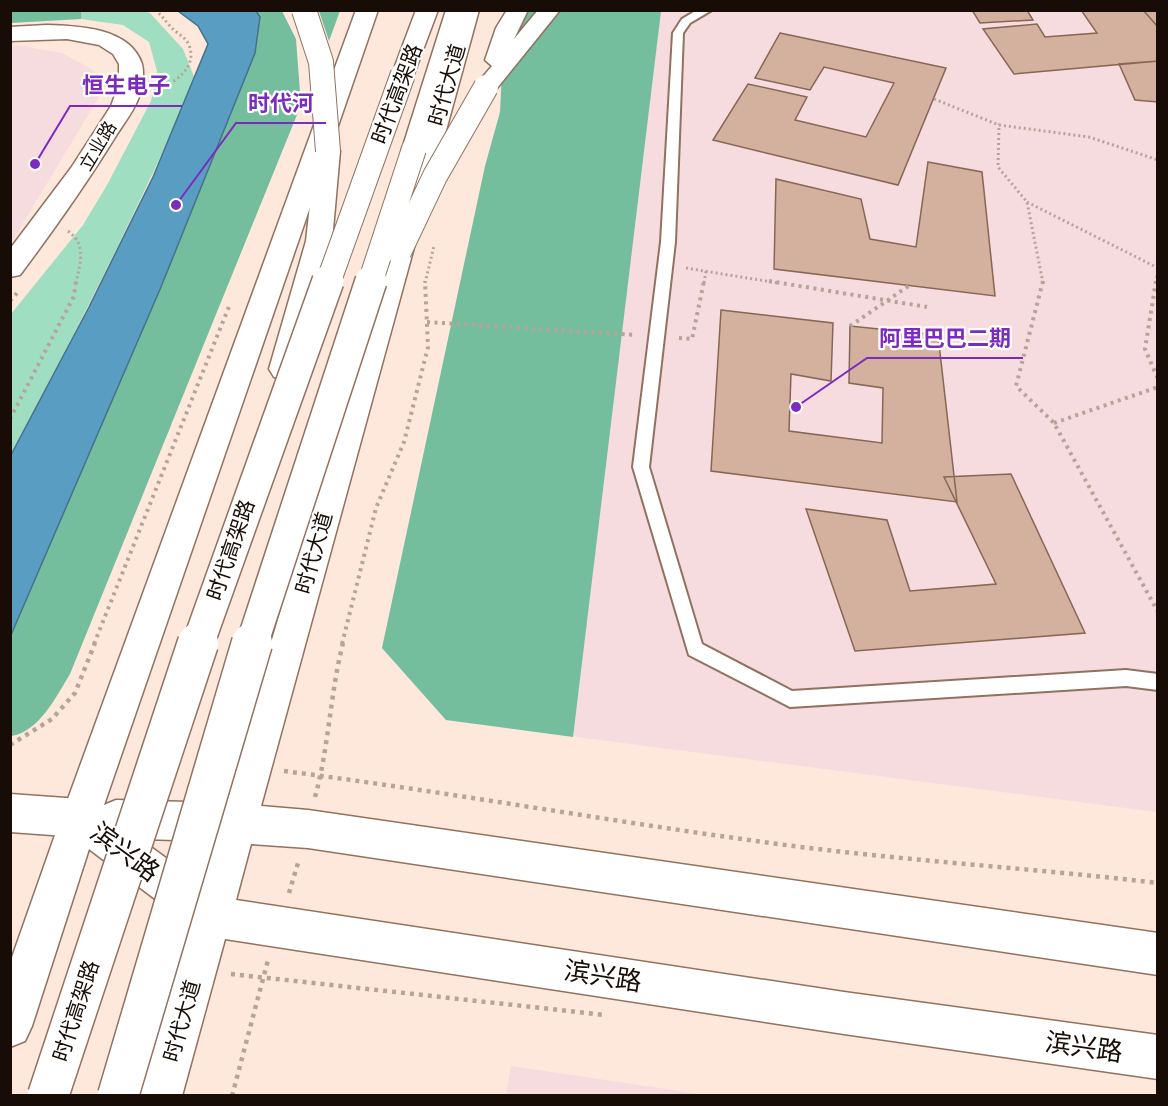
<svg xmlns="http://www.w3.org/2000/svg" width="1168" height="1106" font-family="Manrope,'Noto Sans SC',sans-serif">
<rect width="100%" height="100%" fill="#fee8db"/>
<path fill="#f6dbdf" d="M588,11H1157V812L446,720L382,648L485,166Z
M16,45L62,53L88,67L101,77L104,89L11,243L10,46Z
M511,1066L706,1095H506Z"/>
<path fill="#a0dec2" d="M81,11H144L150,13L183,49L195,79C140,207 76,331 11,455V314L83,225L107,185L151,101L157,71L149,42L123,25L81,19Z"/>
<path fill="#74be9e" d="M11,10L81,11V19L11,23Z
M256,11H282L296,39L301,105L70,674C56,697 39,732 11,736V635L161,287L255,53L260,17Z
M319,11H340L329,41Z
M505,11H661L573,737L446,720L382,648L485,166L500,112Z"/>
<path fill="#599dc2" stroke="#45728a" stroke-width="1.5" d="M178,11H256L260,17L255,53L161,287L11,635V455L89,307L153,177L208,44L198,26Z"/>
<path fill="#d4b19e" stroke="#866655" stroke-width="1.5" d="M972,10H1027L1033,20L980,23Z
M1081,10H1143L1158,27V61L1014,74L983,29L1037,24L1045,37L1097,33Z
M1143,10H1158V27Z
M780,33L946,68L898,185L713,140L748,84L807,97L795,120L866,137L894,83L824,67L810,90L755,78Z
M1158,61V102L1135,100L1119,64Z
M928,162L982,172L995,296L774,269L776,179L861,199L870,239L916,247Z
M721,310L833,323L831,381L791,374L789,431L882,443L883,388L849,383L850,326L938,335L957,502L711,471Z
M1011,474L1085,633L855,651L806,509L887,520L910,591L996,584L944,477Z"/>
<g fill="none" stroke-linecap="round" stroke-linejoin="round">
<defs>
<path id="service" d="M697,10H712L690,23L683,33L675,242L649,467L702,644L792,691L1126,670L1158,674V690L1126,686L790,707L689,655L633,467L661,242L673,33L682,19Z"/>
<path id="minor" d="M46,25C77,26 130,27 142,64C144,72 143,84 141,91C136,109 123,124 114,139C85,186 53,231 20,275L10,277V249L71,168L111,106L119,84V64L113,54L99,45L67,39L10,41V27Z"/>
<path id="tertiary" d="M10,794L80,799L94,804L99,818L94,832L80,837L10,832Z"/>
<path id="primary" d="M356,10H378L104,805L116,800L224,803L457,10H479L261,806L308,810L1158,933V975L308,848L251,844L236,900L844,992L1158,1035V1079L844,1034L225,939L182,1096H138L188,924L89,849L32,1026L25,1041L10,1047V963L61,818ZM140,839L213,841L200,883Z"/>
<path id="trunk" d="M416,10H438L414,74L411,79L403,81L395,79L392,74Z
M446,10H468L426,149L423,154L414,157L405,154L402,149Z
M507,10H528L514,39L538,10H560L494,92L486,94L478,92L474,87L492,66L485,60L496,28Z
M328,143L337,146L340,151L332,241L299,369L294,377L284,380L274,377L269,369L306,241L316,151L319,146Z"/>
</defs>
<use href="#service" stroke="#91715f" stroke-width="4"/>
<use href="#minor" stroke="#91715f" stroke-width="3"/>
<use href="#tertiary" stroke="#91715f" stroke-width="3"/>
<use href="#primary" stroke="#91715f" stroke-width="3"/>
<use href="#trunk" stroke="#91715f" stroke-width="3"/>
<path stroke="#b7a499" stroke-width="3" stroke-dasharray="2 3" stroke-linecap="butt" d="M155,10C162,15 165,21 171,27C176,33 184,36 188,43C200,67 173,84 155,91
M934,99L999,125
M1027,202L1158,268
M68,231C87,245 80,263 76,283
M686,268L778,283
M425,283L434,246
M704,283L706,271
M1043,283L1027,202L998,167L999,125L1089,137L1158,160
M1156,283L1158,269"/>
<path stroke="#b7a499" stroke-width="4" stroke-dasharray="3 4.5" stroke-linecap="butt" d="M769,281L927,307
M1043,281L1016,386L1054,423L1158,612
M1156,281L1145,349L1158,379
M10,301L19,291
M427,322L636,335
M679,338L692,339L704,281
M10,419L74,296L76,281
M1054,423L1158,387
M94,644L230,304
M342,644L376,508L404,442L428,347L425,281"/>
<path stroke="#b7a499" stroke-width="4.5" stroke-dasharray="4 5" stroke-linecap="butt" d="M10,745L52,719L75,693L95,643
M284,771C449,792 613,822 778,844C905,861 1032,868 1158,883
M315,797C329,747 330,694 343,643
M289,893L298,863
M231,974L605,1015
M232,1096L268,960"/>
<use href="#service" fill="#fff" fill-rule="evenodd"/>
<use href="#minor" fill="#fff" fill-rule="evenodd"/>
<use href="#tertiary" fill="#fff" fill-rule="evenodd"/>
<use href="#primary" fill="#fff" fill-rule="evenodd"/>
<use href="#trunk" fill="#fff" fill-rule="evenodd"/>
<defs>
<path id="trunk-bridge-far2" d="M304,10L321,62L328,151
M399,252L435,176L486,87
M328,283L403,74
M370,283L414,149"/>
<path id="trunk-bridge-far1" d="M198,644L328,281
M252,644L371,281"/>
<path id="trunk-bridge" d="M48,1096L198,643
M118,1096L252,643"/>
</defs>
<use href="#trunk-bridge-far2" stroke="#91715f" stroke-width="26" stroke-linecap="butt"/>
<use href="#trunk-bridge-far1" stroke="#91715f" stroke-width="34" stroke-linecap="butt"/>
<use href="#trunk-bridge" stroke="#91715f" stroke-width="43" stroke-linecap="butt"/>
<path stroke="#b7a499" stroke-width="4" stroke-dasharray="3 4.5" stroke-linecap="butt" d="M850,326L910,285"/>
<use href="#trunk-bridge-far2" stroke="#fff" stroke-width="24"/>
<use href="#trunk-bridge-far1" stroke="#fff" stroke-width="31"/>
<use href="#trunk-bridge" stroke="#fff" stroke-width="40"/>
</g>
<g text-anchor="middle" stroke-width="4.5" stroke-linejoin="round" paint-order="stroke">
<g font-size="18" fill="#170c06" stroke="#fff">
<text transform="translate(98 146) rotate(-59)" y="6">立业路</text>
</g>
<g font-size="21" fill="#170c06" stroke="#fff">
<text transform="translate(447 85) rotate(-74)" y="7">时代大道</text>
<text transform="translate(397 94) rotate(-69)" y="7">时代高架路</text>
<text transform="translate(231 550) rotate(-71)" y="7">时代高架路</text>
<text transform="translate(314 553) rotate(-74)" y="7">时代大道</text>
<text transform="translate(76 1011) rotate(-72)" y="7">时代高架路</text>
<text transform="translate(182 1021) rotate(-74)" y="7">时代大道</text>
</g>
<g font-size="26" fill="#170c06" stroke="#fff">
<text transform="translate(125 852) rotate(37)" y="9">滨兴路</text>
<text transform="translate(603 976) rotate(9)" y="9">滨兴路</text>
<text transform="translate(1084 1047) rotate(8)" y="9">滨兴路</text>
</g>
</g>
<path fill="none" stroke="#7b2cbf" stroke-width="2" d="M35 164L70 106H182M176 205L236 123H326M796 407L867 358H1023"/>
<g fill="#7b2cbf" stroke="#fff" stroke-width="2">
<circle cx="35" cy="164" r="6"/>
<circle cx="176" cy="205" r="6"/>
<circle cx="796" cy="407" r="6"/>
</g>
<g font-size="22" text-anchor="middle" font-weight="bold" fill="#7b2cbf" stroke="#fff" stroke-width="4.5" stroke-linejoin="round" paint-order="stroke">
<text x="126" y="93">恒生电子</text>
<text x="281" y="111">时代河</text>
<text x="945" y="346">阿里巴巴二期</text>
</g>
<rect width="1168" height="1106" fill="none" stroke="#170c06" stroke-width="24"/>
</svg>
